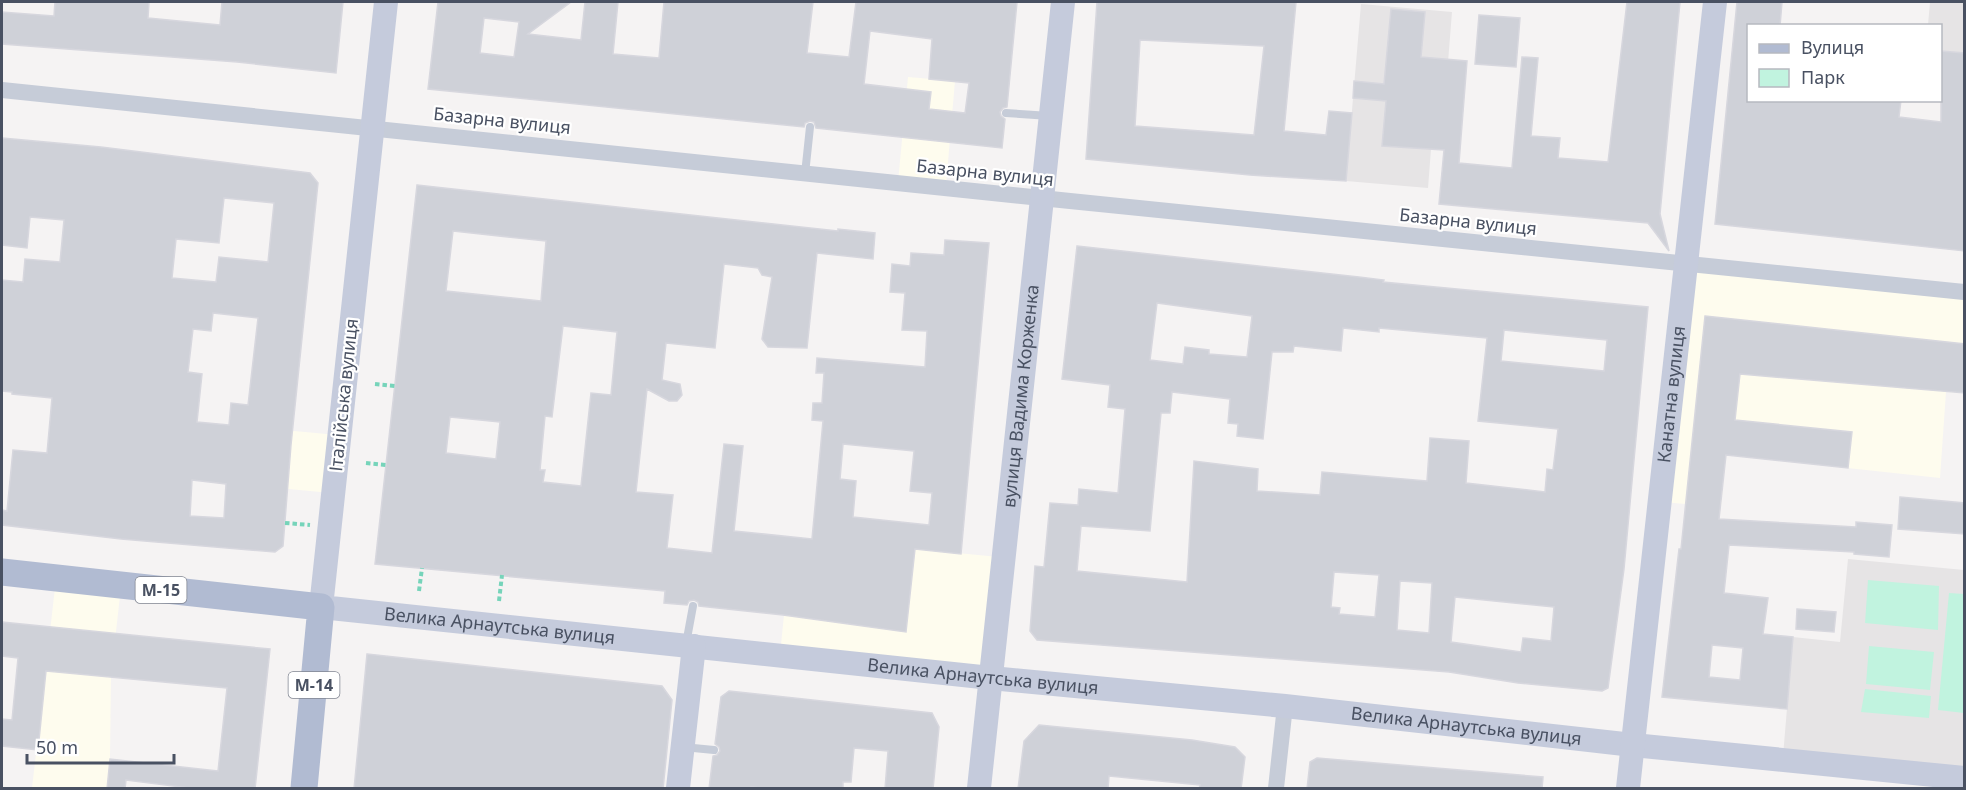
<svg xmlns="http://www.w3.org/2000/svg" width="1966" height="790" font-family="'Noto Sans',sans-serif">
<rect width="100%" height="100%" fill="#f5f3f3"/>
<path fill="#fefcee" d="M908,77L955,81L946,185L898,182Z
M1687,267L1964,295V393L1946,392L1940,478L1726,455L1721,507L1662,502Z
M197,422L337,435L331,493L192,480Z
M792,537L1009,558L996,676L780,654Z
M56,579L121,587L111,676L110,759L107,788H32Z"/>
<path fill="#e6e4e5" d="M1930,2H1964V53L1941,51L1940,26L1928,25Z
M1361,4L1452,12L1441,150L1431,149L1428,188L1346,181Z
M1848,559L1964,570V772L1783,756L1793,637L1840,642Z"/>
<path fill="#c1f3df" d="M1868,580L1939,586L1938,630L1865,623Z
M1949,593L1964,594V713L1938,710Z
M1869,646L1934,652L1930,690L1866,684Z
M1865,689L1931,696L1929,718L1861,712Z"/>
<path fill="#cfd1d8" stroke="#d7d7de" stroke-width="1.5" fill-rule="evenodd" d="M55,2H149L148,18L220,25L222,2H343L336,73L237,62L2,44V12L54,16Z
M438,2H571L528,34L581,40L585,2H618L613,54L659,58L664,2H813L807,53L849,57L856,2H1017L1007,107L1003,108L1000,112L1001,116L1005,119L1002,148L816,128L814,122L810,121L805,123L804,127L428,89ZM484,18L519,22L514,57L480,53ZM870,31L932,39L929,79L969,83L965,113L929,109L931,92L864,84Z
M1097,2H1296L1284,131L1326,135L1329,111L1352,113L1346,181L1250,175L1086,159ZM1140,40L1264,46L1254,135L1135,126Z
M1627,2H1680L1660,214L1669,251L1648,223L1439,204L1444,150L1382,146L1386,101L1353,98L1354,81L1384,84L1391,9L1425,12L1421,57L1467,61L1459,163L1512,168L1522,57L1538,58L1531,136L1560,138L1558,158L1608,162Z
M1737,2H1782L1780,26H1749V100H1901L1899,117L1941,122V51L1965,53V251L1715,224Z
M1479,15L1520,18L1516,67L1475,64Z
M2,138L101,147L310,173L318,183L291,445L283,546L275,552L121,539L2,525V510L7,511L13,450L47,453L52,398L12,394V392L2,391V280L23,282L25,259L60,262L64,220L30,217L27,248L2,245ZM224,198L274,203L268,262L219,257L216,282L172,278L176,239L219,243ZM213,313L258,318L248,405L231,403L229,425L197,422L202,374L188,372L193,329L211,331ZM192,480L226,484L224,518L190,516Z
M417,185L838,231V229L875,233L873,259L817,253L807,348L768,347L762,339L772,277L762,275L758,268L724,264L715,348L666,343L662,380L680,384L682,395L677,401H669L647,389L636,492L673,495L667,548L712,553L724,444L743,446L734,531L812,539L823,421L812,420L813,403H822L824,373H816L817,358L925,367L927,331L902,330L905,293L890,292L892,264L910,266L911,253L944,255L945,240L989,243L961,554L915,549L906,632L783,615L699,606L698,602L694,600L689,601L687,605L664,603L665,591L375,564ZM453,231L546,241L541,301L446,291ZM563,326L617,332L611,395L591,393L581,486L543,482L545,470H540L545,416L552,417ZM450,417L500,422L496,459L446,453ZM843,444L914,451L910,491L932,493L929,525L853,517L856,481L840,479Z
M1077,246L1359,277L1384,280L1383,282L1648,307L1624,569L1608,688L1602,691L1518,683L1449,672L1037,640L1030,631L1035,566L1044,567L1050,503L1078,505L1079,489L1118,493L1125,409L1108,407L1110,385L1062,379ZM1157,303L1252,316L1247,357L1209,354V350L1185,347L1183,364L1150,360ZM1343,328L1379,332V328L1487,338L1478,421L1558,429L1553,470L1547,469L1545,492L1466,483L1469,441L1430,438L1427,481L1322,472L1320,495L1257,491L1258,469L1194,461L1187,582L1077,571L1081,526L1150,531L1161,413H1170L1172,392L1230,399L1228,423L1238,424L1237,436L1263,439L1272,352H1293L1294,346L1341,351ZM1504,330L1607,340L1604,371L1501,361ZM1334,572L1379,575L1375,617L1339,614L1340,608L1331,607ZM1400,581L1432,583L1429,633L1397,630ZM1455,597L1554,607L1551,641L1523,638L1521,652L1451,642Z
M1705,316L1965,344V393L1740,374L1735,420L1852,432L1848,468L1726,455L1719,519L1856,527V522L1892,525L1889,557L1854,554V552L1729,545L1724,593L1768,598L1763,634L1793,637L1787,709L1662,697L1679,549H1681ZM1712,645L1743,648L1740,680L1709,677Z
M1900,497L1965,503V534L1898,529Z
M1797,609L1836,612L1834,632L1796,629Z
M2,622L270,649L255,789H197L126,780L125,789H107L110,759L218,771L227,688L46,671L38,750L2,746V719L12,720L18,658L2,656Z
M367,654L662,686L672,700L663,789H354Z
M729,691L932,713L939,727L933,789H885L888,751L854,748L851,782H843V789H770L751,787V789H709L713,756L717,755L720,751L719,747L715,744L721,697Z
M1039,725L1192,740L1235,747L1245,757L1241,789H1199L1200,785L1109,776L1108,789H1018L1024,741Z
M1317,758L1543,777L1542,789H1307L1310,762Z"/>
<g fill="none" stroke-linecap="round" stroke-linejoin="round">
<path stroke="#76d4ba" stroke-width="4" stroke-dasharray="4.5 3" stroke-linecap="butt" d="M375,384L395,386
M366,463L386,465
M285,523L310,525
M419,591L422,568
M499,601L502,575"/>
<path stroke="#c6ccd8" stroke-width="8" d="M1006,113L1050,116
M805,174L810,127
M686,644L693,606
M683,747L714,750"/>
<path stroke="#c6ccd8" stroke-width="16" d="M2,90L1070,201L1964,292
M1276,788L1285,706"/>
<g stroke="#c5cbdc" stroke-width="24">
<path id="s1" d="M386,2L321,607L991,678L1285,706L1633,745L1964,778"/>
<path d="M678,788L694,646"/>
<path id="s2" d="M979,788L1063,2"/>
<path id="s3" d="M1628,788L1715,2"/>
</g>
<path stroke="#b1bbd2" stroke-width="27" d="M2,572L321,607L304,788"/>
</g>
<g text-anchor="middle" stroke-width="4.5" stroke-linejoin="round" paint-order="stroke">
<g fill="#fff" stroke="#808591" stroke-width="1.5">
<rect x="135.5" y="577" width="51" height="26" rx="4.5"/>
<rect x="288.5" y="672" width="51" height="26" rx="4.5"/>
</g>
<g font-size="16" font-weight="bold" fill="#495162">
<text x="161" y="596">М-15</text>
<text x="314" y="691">М-14</text>
</g>
<g font-size="18" fill="#495162" stroke="#fff">
<text transform="translate(502 121) rotate(6)" y="6">Базарна вулиця</text>
<text transform="translate(985 173) rotate(6)" y="6">Базарна вулиця</text>
<text transform="translate(1468 222) rotate(6)" y="6">Базарна вулиця</text>
<text transform="translate(344 395) rotate(-84)" y="6">Італійська вулиця</text>
<text dy="6" stroke="none"><textPath href="#s2" startOffset="394">вулиця Вадима Корженка</textPath></text>
<text dy="6" stroke="none"><textPath href="#s3" startOffset="396">Канатна вулиця</textPath></text>
<text dy="6" stroke="none"><textPath href="#s1" startOffset="788">Велика Арнаутська вулиця</textPath></text>
<text dy="6" stroke="none"><textPath href="#s1" startOffset="1274">Велика Арнаутська вулиця</textPath></text>
<text dy="6" stroke="none"><textPath href="#s1" startOffset="1760">Велика Арнаутська вулиця</textPath></text>
</g>
</g>
<rect width="1966" height="790" fill="none" stroke="#495162" stroke-width="6"/>
<rect x="1747" y="24" width="195" height="78" fill="#ffffff" stroke="#b6b9c0" stroke-width="1.5"/>
<rect x="1759" y="44" width="30" height="9" fill="#b1bbd2" stroke="#b6b9c0" stroke-width="1.5"/>
<text x="1801" y="54" font-size="18" fill="#495162">Вулиця</text>
<rect x="1759" y="69" width="30" height="18" fill="#c1f3df" stroke="#b6b9c0" stroke-width="1.5"/>
<text x="1801" y="84" font-size="18" fill="#495162">Парк</text>
<path d="M27 754v9h147v-9" fill="none" stroke="#495162" stroke-width="3"/>
<text x="36" y="754" font-size="18" fill="#495162" stroke="#ffffff" stroke-width="4.5" paint-order="stroke">50 m</text>
</svg>
